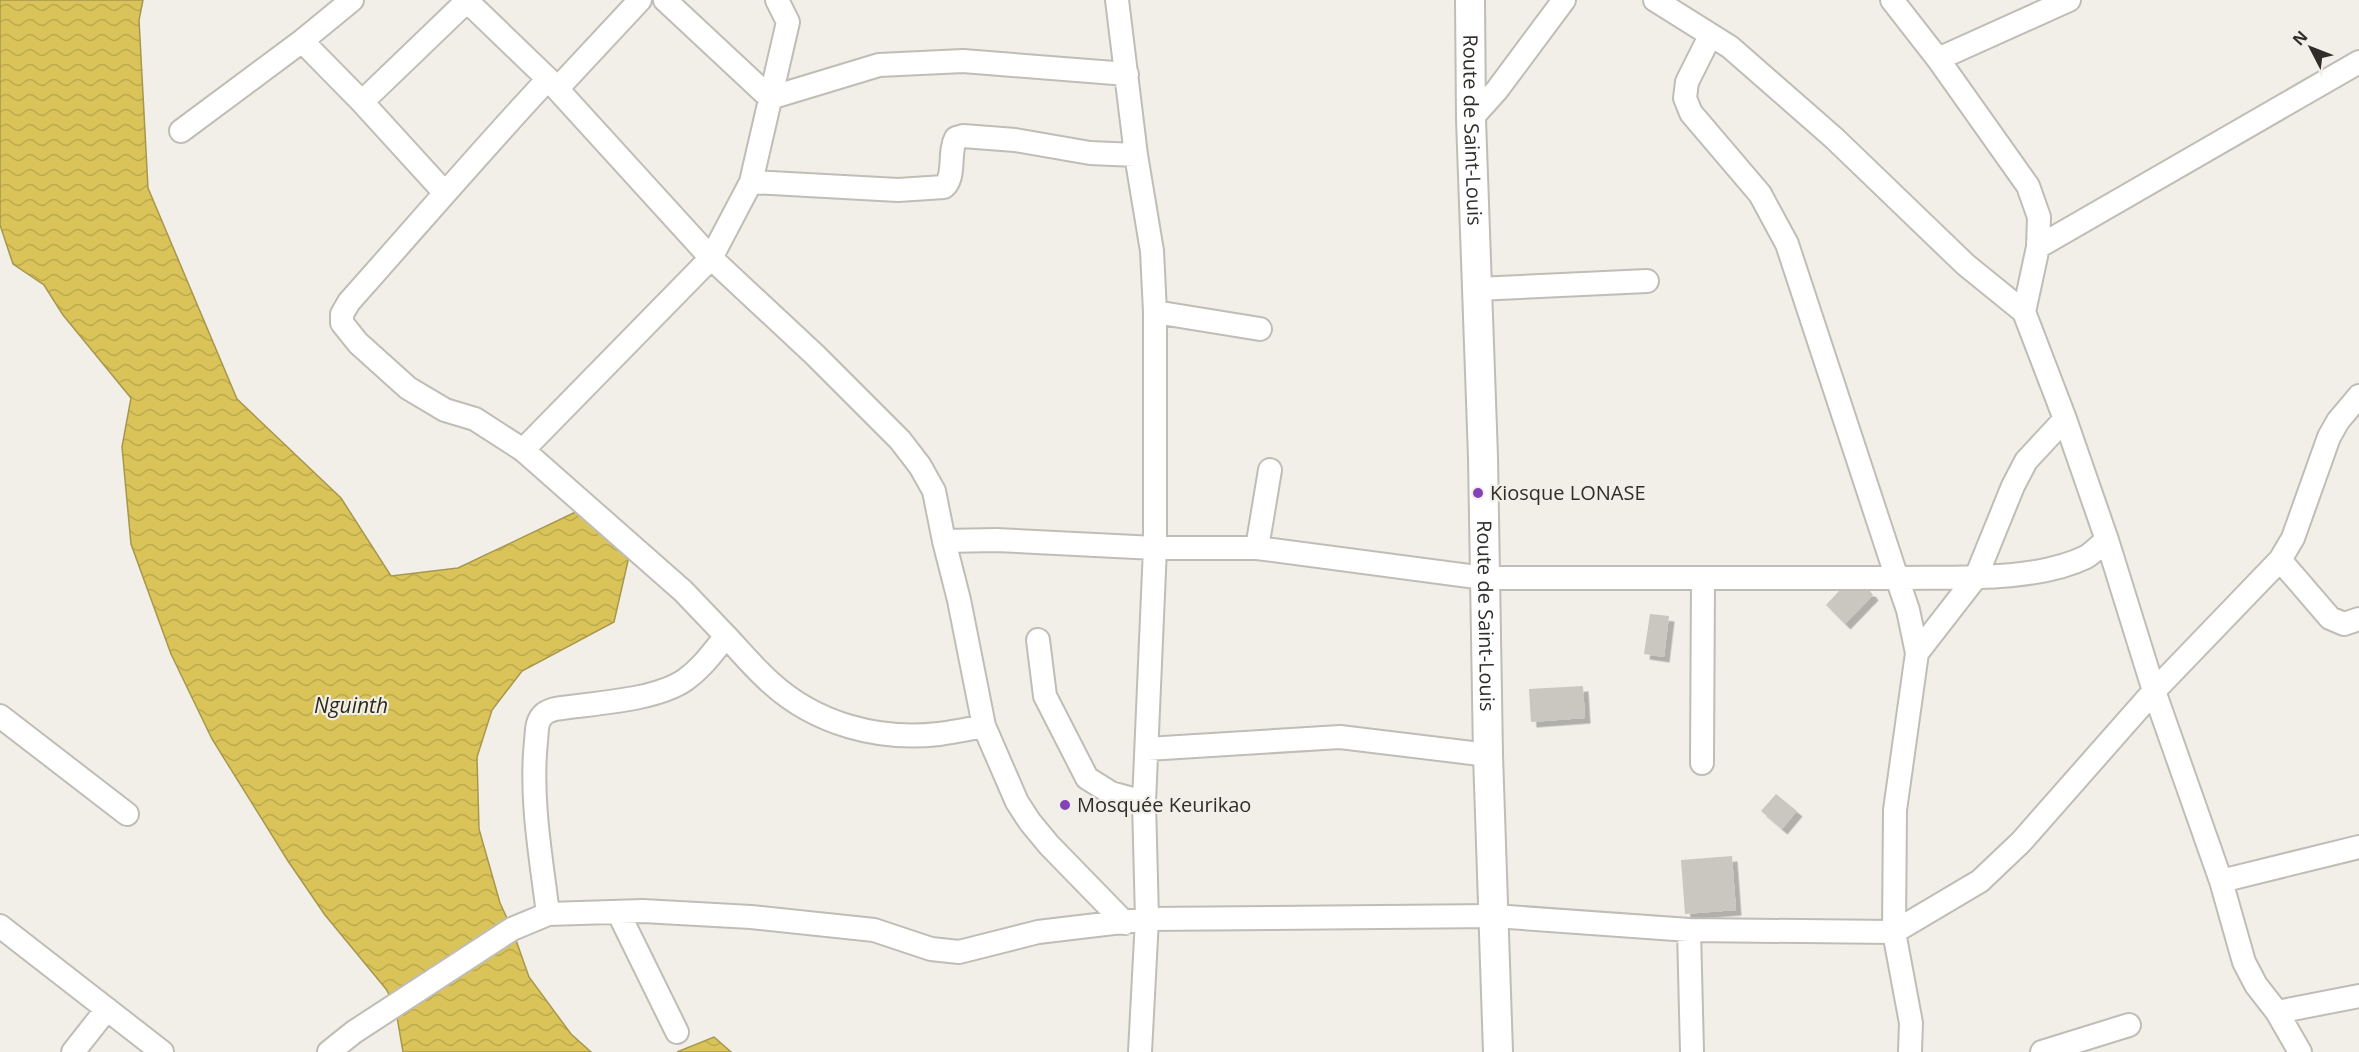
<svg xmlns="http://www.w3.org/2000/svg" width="2359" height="1052" font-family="'Open Sans',sans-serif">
<defs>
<pattern id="water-waves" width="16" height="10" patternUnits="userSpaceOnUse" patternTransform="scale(1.5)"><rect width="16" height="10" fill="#dac45a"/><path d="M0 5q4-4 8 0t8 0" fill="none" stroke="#bba94e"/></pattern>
<filter id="shadow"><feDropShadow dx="5.5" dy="5.5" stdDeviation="0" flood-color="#0004"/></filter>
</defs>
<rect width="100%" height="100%" fill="#f1efe7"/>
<path fill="url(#water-waves)" stroke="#a7974c" stroke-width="1.5" d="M0,0H143L139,20L148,188L237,399L341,498L391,576L458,568L582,509L630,552L614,622L522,671L492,710L477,757L479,829L500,903L512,929L529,977L571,1034L591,1052H403L395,1005L386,989L325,915L288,861L212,739L171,654L131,544L122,447L131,398L63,315L44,285L13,264L0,225Z
M714,1037L731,1052H677Z"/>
<path fill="#c9c7bf" filter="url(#shadow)" d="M1839,591H1870L1873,595L1845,624L1826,605Z
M1650,614L1669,616L1664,657L1644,654Z
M1583,686L1585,718L1531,722L1529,689Z
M1776,794L1797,811L1782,829L1761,811Z
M1732,856L1736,910L1685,914L1681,860Z"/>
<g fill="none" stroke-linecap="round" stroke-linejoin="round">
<defs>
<path id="minor" d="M466,0L548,79L711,258L815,355L900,440L920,466L934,491L944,541
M665,0L770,98L879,65L963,61L1127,74
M1117,0L1136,155L1152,251L1155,312V548L1144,802L1147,919L1140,1052
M1655,0L1730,47L1834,138L1966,265L2024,312
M1892,0L1938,59L2028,186L2039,217L2038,247L2024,312L2065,419L2107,540L2154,691L2221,881L2244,962L2256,985L2277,1012L2300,1052
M1710,36L1687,82L1685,98L1691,113L1760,194L1787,244L1897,578C1953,577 2035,582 2086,557C2093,553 2100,545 2107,540
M302,41L362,102L445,193
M1938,59L2069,0
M557,89L640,0
M362,102L467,1
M1471,119L1497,90L1564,0
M181,131L302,41L352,0
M751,182L898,190L944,187C956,176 948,152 956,138L963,136L1015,140L1090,153L1136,155
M2038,247L2359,62
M1477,289L1647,281
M1155,312L1260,329
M523,450L711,258L751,182L788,22L777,0
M1257,548L1270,470
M2280,560L2293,538L2329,437L2338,421L2359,396
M726,636C741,652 755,669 771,683C816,724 879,741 939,734C954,732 969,729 984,726
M1038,640L1045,696L1087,778L1111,793L1144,802
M1917,653L1976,577L2013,486L2026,461L2065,419
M0,716L127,814
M1147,749L1340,737L1488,755
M1702,763L1703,579
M2221,881L2359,847
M618,912L677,1032
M548,914C541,857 530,799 536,741C537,734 536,725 540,719C544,712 549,711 555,709C593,703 654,701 685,680C702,668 713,652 726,636L683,591L523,450L475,419L445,410L408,388L358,343L342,323V314L349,302C415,228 480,152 548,79
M1125,923L1049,845L1030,822L1017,802L984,726L959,600L944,541L996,540L1155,548H1257L1484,578H1897L1908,610L1917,653L1895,810L1894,932L1980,881L2021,842L2154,691L2280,560L2330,618L2344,624L2359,619
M0,926L162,1052
M1689,930L1692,1052
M2277,1012L2359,996
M73,1052L107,1009
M329,1052L354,1032L512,929L548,914L643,911L751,917L874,930L931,949L959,952L1038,932L1147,919L1494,916L1689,930L1894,932L1911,1023L1910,1052
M2042,1052L2129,1025"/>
<g id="major">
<path id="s1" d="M1470,0L1471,119L1483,457L1488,755L1498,1052"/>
</g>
</defs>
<use href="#minor" stroke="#bfbdb5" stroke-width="26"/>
<use href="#major" stroke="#bfbdb5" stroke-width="32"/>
<use href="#minor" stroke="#fff" stroke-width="22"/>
<use href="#major" stroke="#fff" stroke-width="28"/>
</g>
<g fill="#8542b6" stroke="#f1efe7" stroke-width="2">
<circle cx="1478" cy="493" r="6"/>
<circle cx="1065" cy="805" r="6"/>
</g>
<g text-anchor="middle" stroke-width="4.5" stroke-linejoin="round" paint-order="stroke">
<g font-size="20" fill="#2f2e2b" stroke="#f1efe7">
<text dy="7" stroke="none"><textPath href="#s1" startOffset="130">Route de Saint-Louis</textPath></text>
<text dy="7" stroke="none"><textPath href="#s1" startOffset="616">Route de Saint-Louis</textPath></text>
</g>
<g font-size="20" fill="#2f2e2b" stroke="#f1efe7" text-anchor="start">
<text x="1490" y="500">Kiosque LONASE</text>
<text x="1077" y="812">Mosquée Keurikao</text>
</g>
<g font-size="21" font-style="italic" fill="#2e2a18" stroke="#f1efe7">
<text x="351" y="713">Nguinth</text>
</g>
</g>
<g transform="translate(2311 48) rotate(312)" stroke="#f1efe7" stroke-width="4.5" paint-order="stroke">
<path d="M0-4.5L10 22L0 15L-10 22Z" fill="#2f2e2b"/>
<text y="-9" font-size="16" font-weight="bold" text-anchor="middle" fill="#2f2e2b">N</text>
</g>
</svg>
